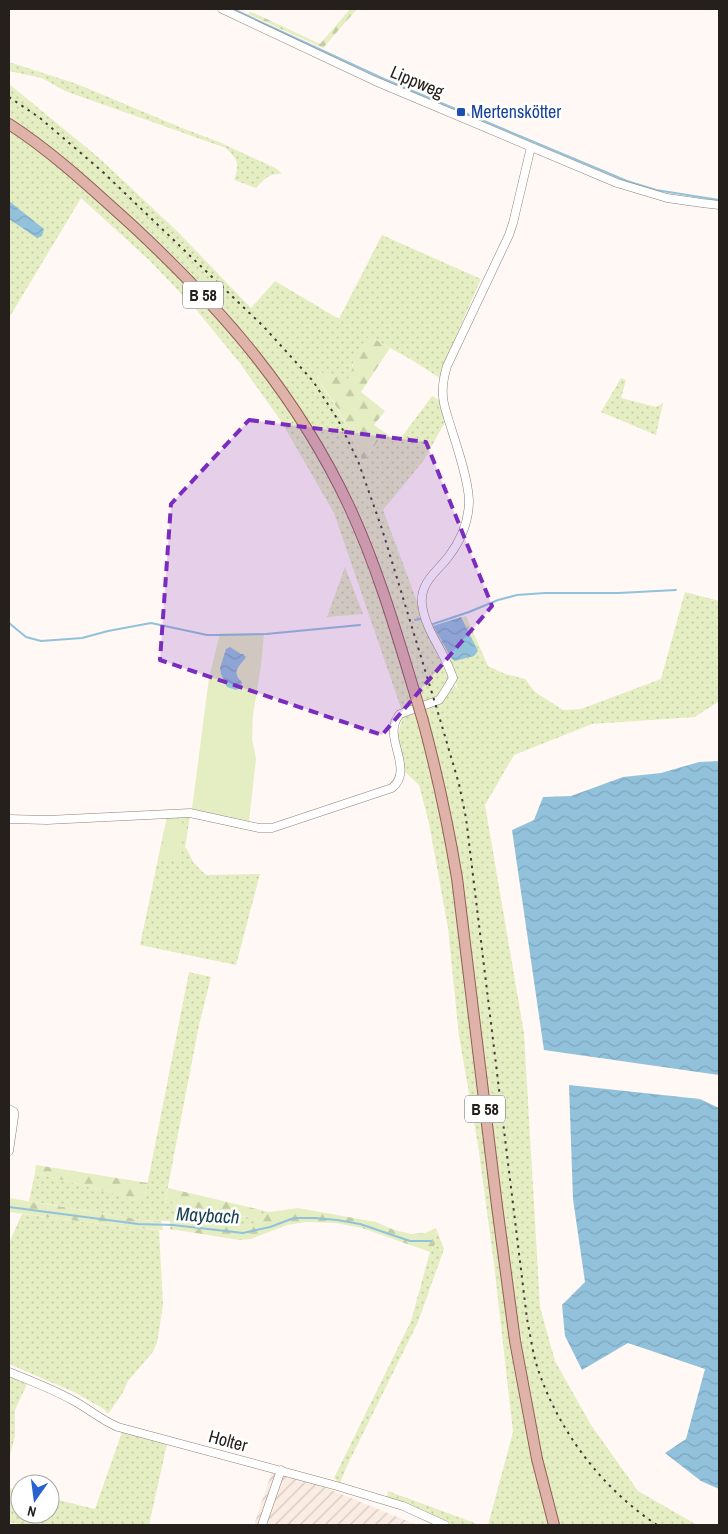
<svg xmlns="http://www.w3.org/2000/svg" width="728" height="1534" font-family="'Archivo Narrow',sans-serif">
<defs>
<pattern id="industrial-furrows" width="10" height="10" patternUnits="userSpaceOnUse" patternTransform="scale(1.25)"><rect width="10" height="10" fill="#faebe3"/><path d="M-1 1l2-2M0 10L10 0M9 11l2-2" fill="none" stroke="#d6c9c2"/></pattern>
<pattern id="grass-dots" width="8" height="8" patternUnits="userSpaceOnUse" patternTransform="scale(1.25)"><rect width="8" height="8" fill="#e5eec2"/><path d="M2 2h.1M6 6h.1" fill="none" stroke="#c4cca6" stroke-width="1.8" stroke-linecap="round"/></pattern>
<pattern id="forest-firs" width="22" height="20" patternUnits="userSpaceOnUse" patternTransform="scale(1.25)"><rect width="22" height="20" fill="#e5eec2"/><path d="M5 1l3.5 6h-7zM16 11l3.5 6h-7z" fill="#c4cca6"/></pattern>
<pattern id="water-waves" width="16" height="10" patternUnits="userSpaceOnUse" patternTransform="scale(1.25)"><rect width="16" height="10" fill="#92c2db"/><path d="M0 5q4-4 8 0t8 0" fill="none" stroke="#7ea6bc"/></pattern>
</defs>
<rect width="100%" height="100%" fill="#fff8f4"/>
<path fill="url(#industrial-furrows)" d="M272,1471L319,1485L417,1525H254Z"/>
<path fill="url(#grass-dots)" d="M9,62L77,84L182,128L219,142L277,169L282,174C269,173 264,179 256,188L234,180C240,163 238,160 226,148L65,91L42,78L9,71Z
M9,84L98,157L177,231L251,308L275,281L339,319L382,235L481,279L442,368L440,378L410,359L369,336L352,365V375L348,380L319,372L317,378C336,407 352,429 363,463L384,432L398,442L432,396L439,400L445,422L424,460L383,510L435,650L447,675L459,691L433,626L466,616L488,666L505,674L525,679L535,692L563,710L581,709L661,679L685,592L719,601V701L695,717L592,724L514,755L485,805L524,1033L540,1307L555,1361L591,1425L638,1491L697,1525H488L513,1432L494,1264L478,1145L459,1036L448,928L429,823L419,785L405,772L398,734L402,719L401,708L334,513L281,421L239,362L194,307L148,259L81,198L9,318Z
M621,378L626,380L621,398L656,407L663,403L656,435L601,412Z
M345,567L363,614L327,617Z
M167,816H190L185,848L187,849L193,862L206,875L260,874L236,965L140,945Z
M189,972L211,977L199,1025L165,1202L258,1219L261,1210L269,1212L262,1220L248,1226L204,1225L170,1221L142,1220L29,1201L35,1173L121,1195L133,1200L145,1196Z
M22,1214L124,1227L159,1230L163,1305L157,1343L152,1353L128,1381L122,1394L108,1414L104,1409L74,1392L9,1364V1243Z
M436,1228L444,1249L418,1322L347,1466L340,1483L334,1478L411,1321L430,1252L435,1244Z
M9,1376L27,1384L15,1410V1436L9,1459Z
M122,1432L167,1444L149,1525H24L9,1522V1488L20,1490V1514H50V1498L95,1509Z
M388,1491L480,1525H453L405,1504L387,1498Z"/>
<path fill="url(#forest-firs)" d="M350,9H357L323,48L248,14L250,12L254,13L320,44Z
M369,336L390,348L361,392L385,411L374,425L384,432L363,463C353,431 336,405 317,378L318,372L348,379C353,373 352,364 355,356C358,349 364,342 369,336Z
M36,1165L148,1183L145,1196L133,1200L121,1195L35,1173Z
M168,1188L261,1210L258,1219L165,1202Z
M9,1198L142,1220L161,1221L163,1230L124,1227L9,1212Z
M298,1208L376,1222L394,1230L411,1234L425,1233L436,1228L435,1244L430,1252L362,1228L336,1223L306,1222L287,1225L251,1239L239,1240L170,1229V1221L204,1225L248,1226L262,1220L269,1212Z"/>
<path fill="#e5eec2" d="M220,633H264L261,665L253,715L252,739L256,759L249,821L192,809L209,678Z
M172,819L181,821L185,827L179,858L176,861L167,860L161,854L166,823L167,821Z"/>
<path fill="url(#water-waves)" d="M9,201L44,229L42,236L37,238L9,219Z
M461,617L478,651L474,656L455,661L452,659L433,626Z
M230,647L241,654H243L246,657C240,666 230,672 242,682L241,688L236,690L227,687L221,674L220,668L226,649Z
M719,761V1075L544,1050L512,830L534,820L543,797L571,796L623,777L661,773L699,762Z
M569,1085L700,1099L719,1108V1489L701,1481L665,1453L686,1439L705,1369L628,1343L582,1370L565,1336L562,1305L585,1282L573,1199Z"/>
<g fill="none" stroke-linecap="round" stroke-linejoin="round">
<path stroke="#92c2db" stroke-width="2" d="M233,9L384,79L627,181L656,190L719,200
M415,620L420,619
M9,623L26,637L41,641L82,638L108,631L151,623L207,635H224L266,634L360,625
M433,624L469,612L498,600L517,595L545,593H619L676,590
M9,1207L138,1224L173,1225L243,1233L270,1227L294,1218H315L337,1220L360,1224L410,1241H431"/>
<defs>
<path id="minor" d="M222,9L375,81L617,183L667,198L702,203L719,205
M9,819L47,820L190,813L259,828H272L392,788C416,768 380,736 400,714L439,700L444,693L453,678C445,652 425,631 422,604C420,582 437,572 449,556C461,540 469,520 469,500C468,477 455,441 448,418C446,411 443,403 443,396C442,386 444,376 447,366L509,235L513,223L531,147
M9,1109L14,1112V1117L9,1151
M9,1372C31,1381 53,1389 74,1401C89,1409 101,1420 118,1427L337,1486L403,1506L445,1525
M262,1525L281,1470"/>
<path id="major" d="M9,124C54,153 94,191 134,227C224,311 296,394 349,506C377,566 396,631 415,694
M423,721C437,773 448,824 457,878L497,1206L515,1341L537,1459L554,1525"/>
</defs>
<use href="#minor" stroke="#908179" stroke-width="9"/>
<use href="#major" stroke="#915f54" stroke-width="12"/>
<use href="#minor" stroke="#fff" stroke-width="8"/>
<use href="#major" stroke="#e0b3aa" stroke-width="10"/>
<path stroke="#413b38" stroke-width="2" stroke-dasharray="2.5 5" stroke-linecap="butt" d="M9,97L40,118L104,173L264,327L313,381L338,420L358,461L382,529L439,716L459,784L466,818L527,1319C530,1333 532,1349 536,1363C556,1428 601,1488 657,1525"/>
<defs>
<path id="major-bridge" d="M415,694L423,721"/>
</defs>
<use href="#major-bridge" stroke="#915f54" stroke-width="12" stroke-linecap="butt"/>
<use href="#major-bridge" stroke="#e0b3aa" stroke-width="10"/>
</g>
<path fill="#7b2cbf" fill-opacity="0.2" stroke="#7b2cbf" stroke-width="4" stroke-dasharray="10 6" stroke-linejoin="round" d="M249,420L426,442L492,606L382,735L160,660L171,504Z"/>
<rect fill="#1a4fb4" stroke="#fff" stroke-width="2" x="456" y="107" width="10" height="10" rx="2.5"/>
<g text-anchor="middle" stroke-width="5" stroke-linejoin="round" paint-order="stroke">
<g fill="#fff" stroke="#676361" stroke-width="1">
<rect x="183" y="281.5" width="40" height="27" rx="4"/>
<rect x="465" y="1095.5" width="40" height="27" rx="4"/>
</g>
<g font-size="16" font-weight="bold" fill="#26201d">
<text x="203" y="301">B 58</text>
<text x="485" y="1115">B 58</text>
</g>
<g font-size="18" fill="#26201d" stroke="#fff">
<text transform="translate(417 82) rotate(23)" y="6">Lippweg</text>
<text transform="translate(228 1441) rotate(15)" y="6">Holter</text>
</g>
<g font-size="18" fill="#164399" stroke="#fff" text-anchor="start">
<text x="471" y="118">Mertenskötter</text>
</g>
<g font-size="19" font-style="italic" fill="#153e50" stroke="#fff">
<text transform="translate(208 1215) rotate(3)" y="7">Maybach</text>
</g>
</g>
<rect width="728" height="1534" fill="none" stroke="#26201d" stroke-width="20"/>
<g transform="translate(35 1499) rotate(194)"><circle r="24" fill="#ffffff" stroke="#a8a6a5"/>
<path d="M0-4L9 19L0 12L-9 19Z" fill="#2862d0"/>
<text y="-8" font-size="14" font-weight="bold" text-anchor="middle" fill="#26201d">N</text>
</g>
</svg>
